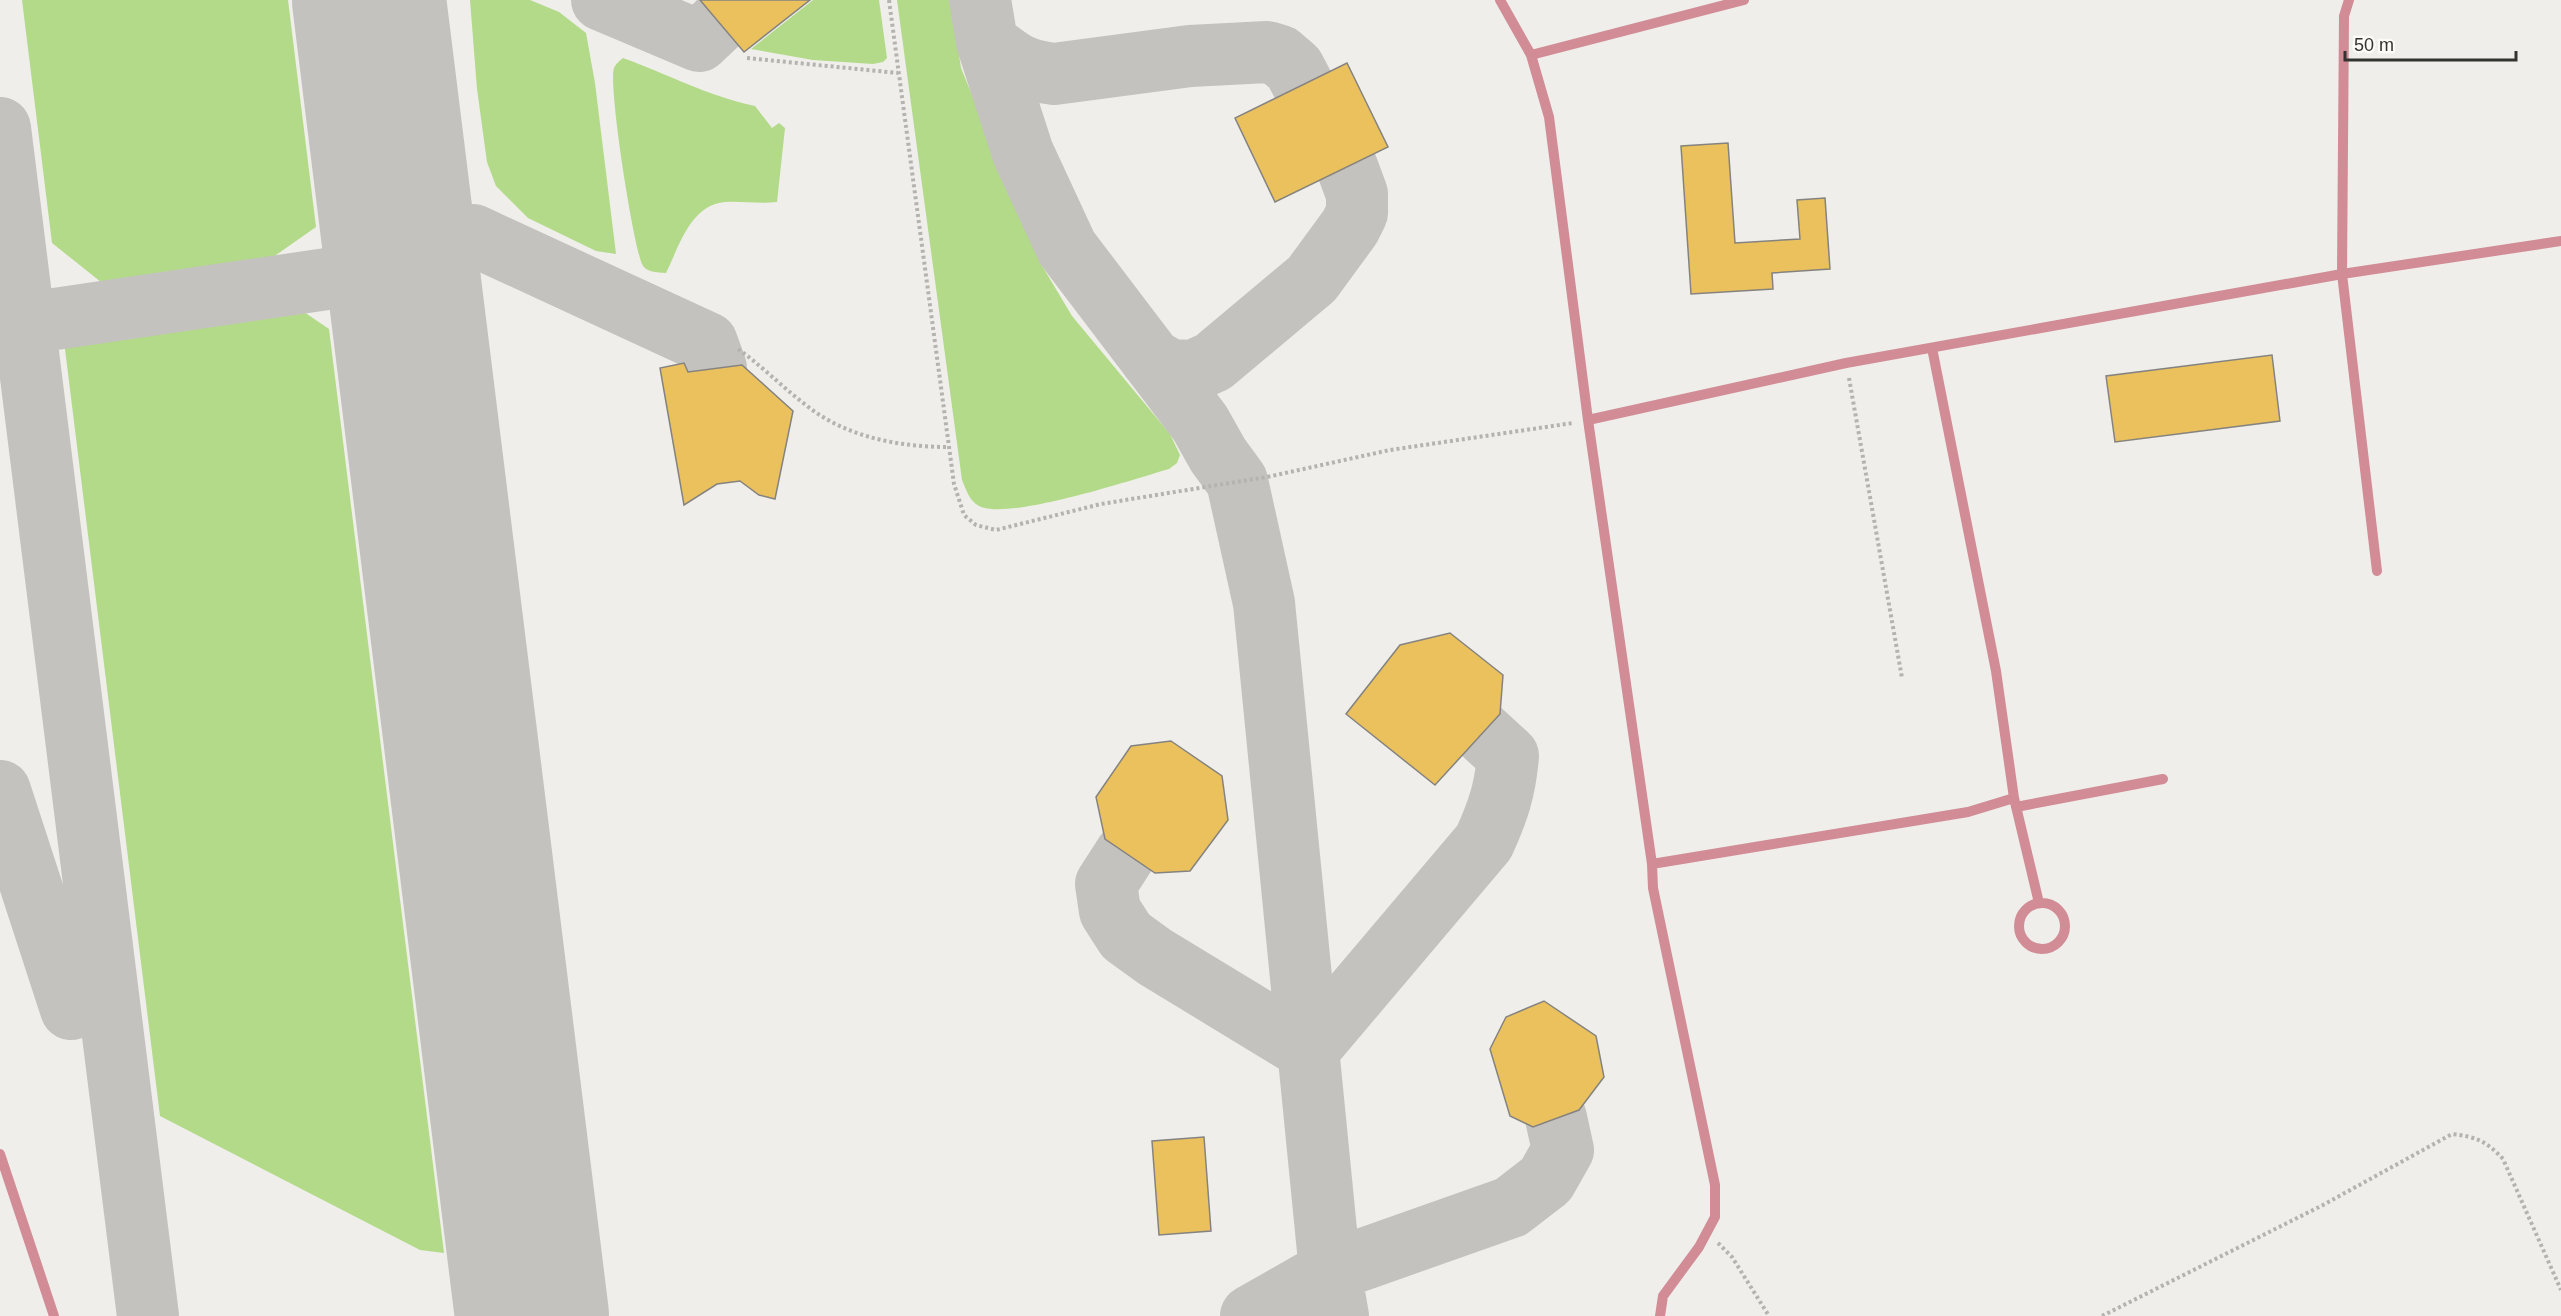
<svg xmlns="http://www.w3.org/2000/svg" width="2561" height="1316" font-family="Arial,sans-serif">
<rect width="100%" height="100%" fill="#efeeea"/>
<path fill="#b2da89" d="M22,0H288L316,227L266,262L106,286L52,243Z
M470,0H530L559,12L586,33L595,83L616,254L596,251L528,218L496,186L487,162L477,89Z
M813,0H879L887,58L883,62L873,64L813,60L751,49Z
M897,0H951L961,68L1041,264L1072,316L1170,434L1180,455L1177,463L1169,469C1134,479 1009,521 979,506C969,501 966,489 962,480Z
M623,58C667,74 708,96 755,106L772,128L779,123L785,128L777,202C759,204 742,201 725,202C690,205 679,247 666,273C657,272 646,273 642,264C633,243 608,86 614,68C615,65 620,60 623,58Z
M304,312L329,329L444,1253L420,1250L160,1116L64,341Z"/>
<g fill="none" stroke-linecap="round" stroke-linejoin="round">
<path stroke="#c4c2bf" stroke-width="62" d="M602,0L699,41L718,23
M980,0L987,42L1023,153L1067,248L1200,423L1218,455L1237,481L1264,603L1330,1271L1338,1316
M987,42C1011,62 1022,70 1054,74L1190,56L1267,52L1280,56L1294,68L1303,85
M0,128L148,1316
M473,235L707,343L716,368
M0,327L402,268
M1151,359L1170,370L1193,371L1213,362L1312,279L1350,227L1357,213V194L1347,167
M0,791L71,1009
M1126,853L1106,884L1110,911L1126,936L1155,957L1308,1050L1484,842C1498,811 1505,791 1508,756L1483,733
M1251,1316L1330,1271L1511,1207L1546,1180L1563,1150L1556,1118"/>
<path stroke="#c4c2bf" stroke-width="154" d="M369,0L532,1316"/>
</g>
<path fill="#eac15d" stroke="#858380" stroke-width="1.5" d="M700,0H810L744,52Z
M1347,63L1388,147L1275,202L1235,118Z
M1728,143L1735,243L1800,239L1797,200L1825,198L1830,269L1772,273L1773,289L1691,294L1681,146Z
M2272,355L2280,421L2115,442L2106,376Z
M684,363L688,372L742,365L793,411L775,499L759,495L740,481L717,484L684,505L660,368Z
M1450,633L1503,675L1500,714L1435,785L1346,714L1400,645Z
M1171,741L1222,776L1228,820L1190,871L1155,873L1105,839L1096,797L1131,746Z
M1544,1001L1596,1036L1604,1077L1579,1110L1533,1127L1510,1116L1490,1049L1506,1017Z
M1204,1137L1211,1231L1159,1235L1152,1141Z"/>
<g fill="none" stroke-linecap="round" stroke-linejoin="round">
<path stroke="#b4b3b0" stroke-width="4" stroke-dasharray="3 3" stroke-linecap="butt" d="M889,0L954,484L964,515L976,525L996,530L1101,504L1267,477L1390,450L1573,423
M747,58L898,73
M738,349C762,366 782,387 806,405C845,437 899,447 949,447
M1849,378L1902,678
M1718,1243L1732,1257L1769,1316
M2102,1316L2323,1205L2452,1134C2477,1137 2486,1141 2503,1159L2561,1290"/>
<path stroke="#d18c96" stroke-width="10" d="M1500,0L1531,55L1549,117L1588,420L1652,864L1653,888L1715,1185V1217L1699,1247L1663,1296L1660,1316
M2349,0L2344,16L2342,274L2377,571
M1531,55L1744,0
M1932,348L1996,671L2014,798L2039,903
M1588,420L1846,363L2342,274L2561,241
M2016,807L2163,779
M1652,864L1968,812L2014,798
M2019 926a23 23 0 1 1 46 0a23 23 0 1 1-46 0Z
M0,1154L54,1316"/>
</g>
<path d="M2345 51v9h171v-9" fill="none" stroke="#333331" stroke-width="3"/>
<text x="2354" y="51" font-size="18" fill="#333331" stroke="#fdfbf8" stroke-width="4.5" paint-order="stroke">50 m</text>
</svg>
